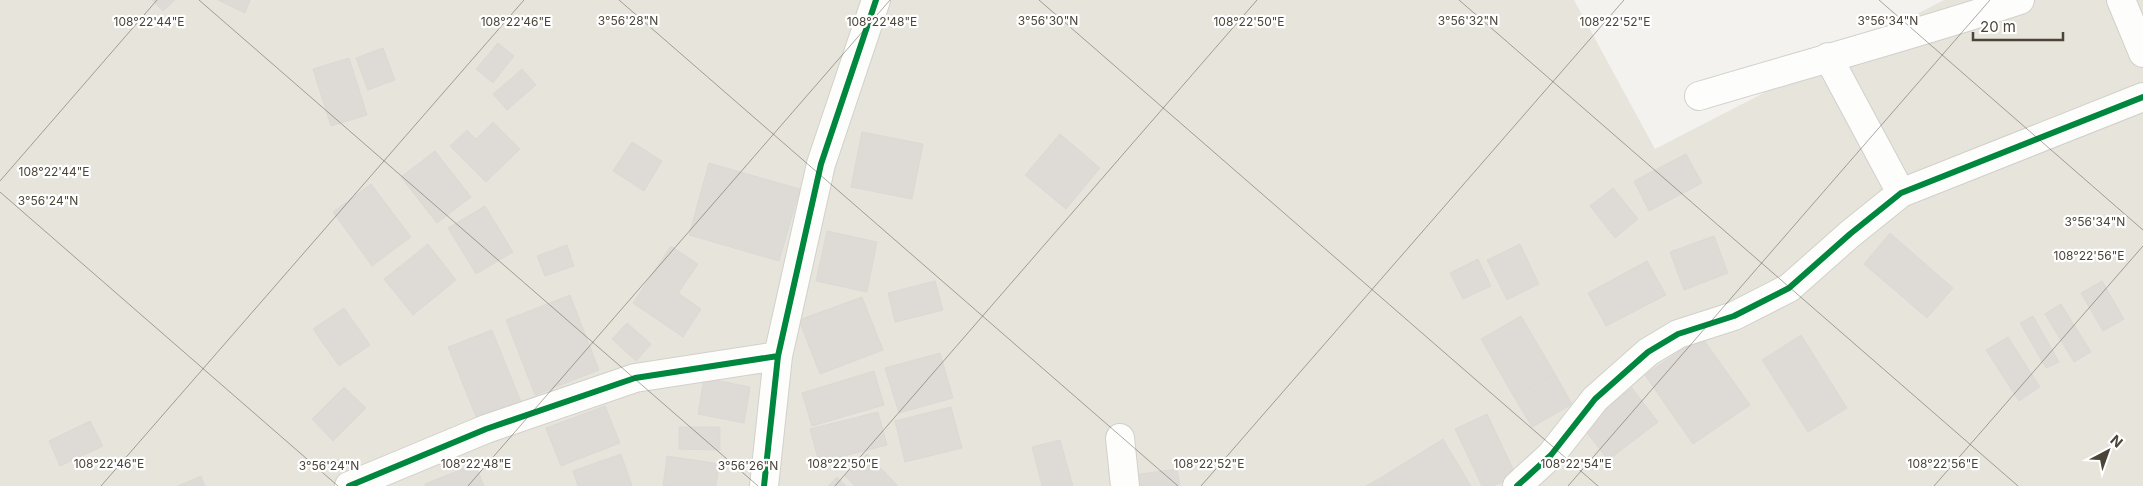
<svg xmlns="http://www.w3.org/2000/svg" width="2143" height="486" font-family="Inter,sans-serif">
<rect width="100%" height="100%" fill="#f4f2ee"/>
<path fill="#e7e4dc" d="M0,0H1574L1655,149L1944,0H2143V486H0Z"/>
<path fill="#dedbd6" stroke="#dcd9d4" d="M152,0H175L163,11Z
M218,0H250L245,13Z
M498,43L514,56L493,83L476,69Z
M383,48L395,80L368,90L356,58Z
M349,58L367,115L331,126L313,69Z
M522,69L536,85L507,110L493,94Z
M493,122L520,149L486,182L450,146L467,130L476,139Z
M862,132L923,144L912,199L851,187Z
M1060,134L1100,168L1066,209L1025,175Z
M632,142L662,161L644,191L613,171Z
M435,151L471,197L437,223L401,177Z
M1686,154L1702,183L1649,211L1634,181Z
M709,163L800,189L779,261L689,235Z
M371,184L411,237L372,266L333,212Z
M1613,188L1638,219L1615,238L1590,206Z
M485,206L513,252L476,274L448,228Z
M827,231L877,242L867,292L816,281Z
M1890,233L1953,288L1927,318L1864,264Z
M1714,236L1728,273L1684,290L1670,252Z
M428,244L456,280L413,315L384,279Z
M1520,244L1539,284L1507,300L1487,260Z
M567,245L574,266L545,276L537,256Z
M671,246L698,264L678,293L701,309L683,337L633,303Z
M1478,259L1491,286L1463,299L1450,273Z
M1647,261L1666,295L1606,326L1588,293Z
M935,281L943,310L895,322L888,293Z
M2102,281L2124,319L2103,331L2081,293Z
M570,295L599,370L535,395L506,320Z
M862,297L883,350L820,374L799,320Z
M2061,304L2091,352L2074,362L2045,314Z
M344,308L370,345L339,366L313,329Z
M1521,316L1555,374L1514,397L1481,339Z
M2033,316L2059,362L2046,368L2020,323Z
M627,323L651,344L636,361L612,339Z
M492,330L521,402L477,419L448,347Z
M1801,335L1847,408L1808,432L1762,360Z
M1701,336L1750,405L1693,444L1645,375Z
M2008,337L2040,387L2019,401L1986,350Z
M940,353L953,398L899,413L885,368Z
M874,371L884,405L812,426L802,393Z
M1555,374L1572,404L1532,427L1514,397Z
M704,378L750,387L744,423L698,414Z
M344,387L366,408L333,441L312,419Z
M1632,388L1658,422L1608,460L1582,426Z
M605,406L620,443L561,466L546,428Z
M951,407L962,448L905,462L895,421Z
M878,412L887,445L819,462L810,429Z
M1487,414L1516,475L1494,486H1482L1455,429Z
M90,421L103,446L60,466L49,441Z
M679,427H720V450L679,449Z
M1443,439L1471,486H1387L1382,477Z
M1060,440L1073,486H1042L1032,447Z
M621,454L632,486H578L573,471Z
M867,454L897,485L896,486H855L845,476Z
M667,456L719,464L716,486H663Z
M475,464L484,486H426L425,484Z
M1177,469L1180,486H1135L1134,475Z
M201,476L205,486H178Z
M837,477L846,486H828Z
M1382,477L1387,486H1366Z"/>
<g fill="none" stroke-linecap="round" stroke-linejoin="round">
<defs>
<path id="minor" d="M2121,0L2143,53
M1828,57L1901,193
M1699,96C1806,64 1914,35 2020,0
M1120,438L1125,486
M349,486L486,429L635,378L778,356
M764,486L778,356L821,164L876,0
M1517,486L1551,455L1595,399L1648,352L1678,334L1734,316L1789,288L1850,234L1901,193L2143,97"/>
</defs>
<use href="#minor" stroke="#d2d0cb" stroke-width="30"/>
<use href="#minor" stroke="#fdfdfc" stroke-width="28"/>
<defs>
<path id="cycleway" d="M349,486L486,429L635,378L778,356
M764,486L778,356L821,164L876,0
M1517,486L1551,455L1595,399L1648,352L1678,334L1734,316L1789,288L1850,234L1901,193L2143,97"/>
</defs>
<use href="#cycleway" stroke="#fff" stroke-width="9"/>
<use href="#cycleway" stroke="#00873e" stroke-width="6"/>
</g>
<path fill="none" stroke="#4b4439" stroke-width="1" stroke-opacity="0.45" d="M199,0L758,486M619,0L1178,486M1039,0L1598,486M1459,0L2018,486M1879,0L2143,230M0,181L157,0M0,192L338,486M101,486L524,0M468,486L890,0M835,486L1257,0M1201,486L1624,0M1568,486L1990,0M1934,486L2143,246"/>
<g font-size="12" text-anchor="middle" fill="#4b4439" stroke="#fff" stroke-width="4.5" stroke-linejoin="round" paint-order="stroke">
<text x="628" y="25">3°56'28"N</text>
<text x="1048" y="25">3°56'30"N</text>
<text x="1468" y="25">3°56'32"N</text>
<text x="1888" y="25">3°56'34"N</text>
<text x="149" y="26">108°22'44"E</text>
<text x="516" y="26">108°22'46"E</text>
<text x="882" y="26">108°22'48"E</text>
<text x="1249" y="26">108°22'50"E</text>
<text x="1615" y="26">108°22'52"E</text>
<text x="54" y="176">108°22'44"E</text>
<text x="48" y="205">3°56'24"N</text>
<text x="2095" y="226">3°56'34"N</text>
<text x="2089" y="260">108°22'56"E</text>
<text x="109" y="468">108°22'46"E</text>
<text x="476" y="468">108°22'48"E</text>
<text x="843" y="468">108°22'50"E</text>
<text x="1209" y="468">108°22'52"E</text>
<text x="1576" y="468">108°22'54"E</text>
<text x="1943" y="468">108°22'56"E</text>
<text x="329" y="470">3°56'24"N</text>
<text x="748" y="470">3°56'26"N</text>
</g>
<g transform="translate(2108 451) rotate(41)" stroke="#ffffff" stroke-width="4" paint-order="stroke">
<path d="M0-4L9 19L0 12L-9 19Z" fill="#4b4439"/>
<text y="-8" font-size="14" font-weight="bold" text-anchor="middle" fill="#4b4439">N</text>
</g>
<path d="M1973 32v8h90v-8" fill="none" stroke="#4b4439" stroke-width="2.5"/>
<text x="1980" y="32" font-size="15" fill="#4b4439" stroke="#ffffff" stroke-width="4" paint-order="stroke">20 m</text>
</svg>
